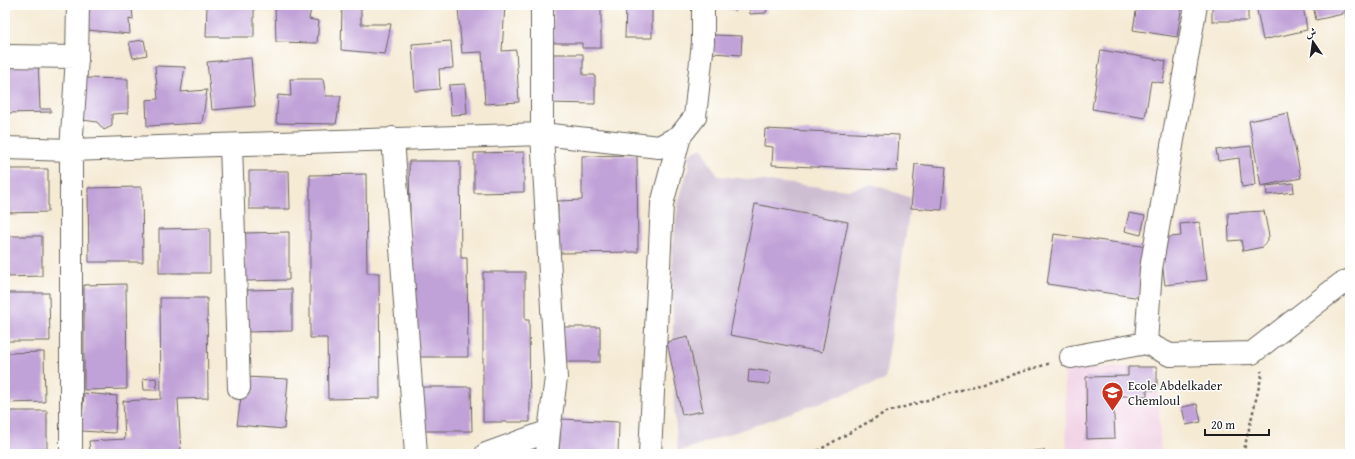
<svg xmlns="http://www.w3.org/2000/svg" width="1355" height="459" font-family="'Gentium Book Plus',Amiri,serif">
<rect width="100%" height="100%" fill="#fff"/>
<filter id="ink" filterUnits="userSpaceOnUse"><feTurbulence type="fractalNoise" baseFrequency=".025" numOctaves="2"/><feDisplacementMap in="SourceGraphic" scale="8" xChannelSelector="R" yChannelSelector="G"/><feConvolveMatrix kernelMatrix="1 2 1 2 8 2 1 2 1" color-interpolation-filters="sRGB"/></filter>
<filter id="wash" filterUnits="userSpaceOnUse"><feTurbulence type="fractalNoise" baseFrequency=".012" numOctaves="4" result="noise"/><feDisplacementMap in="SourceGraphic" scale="16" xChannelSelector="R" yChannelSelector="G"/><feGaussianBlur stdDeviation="0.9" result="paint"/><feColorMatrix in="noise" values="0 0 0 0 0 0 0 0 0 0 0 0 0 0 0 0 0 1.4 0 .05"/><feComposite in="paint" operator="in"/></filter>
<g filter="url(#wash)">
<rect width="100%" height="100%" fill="#f5ead4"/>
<path fill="#f1d0e3" d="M1128,367H1157L1161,454H1067L1064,369Z"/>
<path fill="#cebed1" d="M703,148L708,160L718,176L849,190L872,184L911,198L885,380L678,452L674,407L672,248L679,201L689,166L688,154Z"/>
<g id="blocks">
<path fill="#c1a2d8" d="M86,5H132L133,20L129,19L130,34L87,30Z
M207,5H254V37H206Z
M275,5H286L311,9L309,19L319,21L317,43L276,42Z
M354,5H361V24H391L385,54L341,50L342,7Z
M505,5L502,51L516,50L519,102L485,104L482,52L462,53L458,8Z
M626,5H652V38H625Z
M727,5H737L736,11L727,8Z
M749,5H767L766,13L750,14Z
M1137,5H1182L1177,37L1133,30Z
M1212,5H1248V21H1212Z
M1256,5H1303L1307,30L1263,40Z
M1313,5H1342L1343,14L1316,20Z
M1344,5H1350V18H1346Z
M553,7H601V48H582V43H553Z
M714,35L742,36L741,55L713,53Z
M144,40L147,55L133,58L129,42Z
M451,41L453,68L439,69L440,89L415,91L412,44Z
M1101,50L1166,61L1163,83L1151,81L1145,118L1092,109Z
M547,54H583V75H595V104L546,103Z
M38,55L40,109H51V112L5,113V56Z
M251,58L255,106L212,110L207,62Z
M155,66L185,67L181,92L207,90L202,123L147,126L146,100L158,99Z
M83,78L128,79V113L112,114V126L104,130L97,122L83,120Z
M290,79H323L326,96H341L336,124L276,123L278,95L291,96Z
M465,84L467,114L451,115L449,85Z
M1288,113L1301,178L1261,186L1249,121Z
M765,129L899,135L897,171L772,165L773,147L764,146Z
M1251,146L1255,185L1242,187L1239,158L1218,161L1216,150Z
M524,152V192L474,193V153Z
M637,155L638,252L558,253V201L582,200V156Z
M409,161H460L461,258H467L468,357H413Z
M915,164L946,167L942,210L911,208Z
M5,169H48V212L5,213Z
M249,171H289L290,209H249Z
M366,174L367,273H379L380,398L328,399L327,338H310V175Z
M1293,183L1294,192L1267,195L1266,186Z
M142,187L143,262H89L88,188Z
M755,204L848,222L822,352L730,335Z
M1264,211L1269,236L1263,247L1243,251L1241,240L1229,241L1228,213Z
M1129,213L1145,216L1141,235L1125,231Z
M1200,222L1207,280L1165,285L1159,238L1181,236L1180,224Z
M210,228V273H159V229Z
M289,232V280L245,281V233Z
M1054,234L1148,247L1141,298L1047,284Z
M5,236H42V276L5,277Z
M483,272H525V320H529L530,422H483Z
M126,284L127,389L84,390V285Z
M292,289V331L247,332V290Z
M5,293H49L50,341H5Z
M160,298H207L208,398L178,399L181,454H90L89,441L125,439L123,401L161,399Z
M561,327H600V362H561Z
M688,337L703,411L682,415L667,342Z
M44,352L45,402L5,403V353Z
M1128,367H1157V390H1147V396H1113L1115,438L1087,439L1086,377L1128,376Z
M749,369L771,372L769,384L748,382Z
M244,377L288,379L284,429L237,425Z
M156,378L157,390H144L143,379Z
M422,387H471L472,431H423Z
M84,393L117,396L115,433L81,431Z
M1197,404L1201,422L1186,425L1182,407Z
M5,411H47V454H5Z
M561,419L619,422L618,454H559Z
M1044,450L1045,454H1033V451Z"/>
</g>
</g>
<g filter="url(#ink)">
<use href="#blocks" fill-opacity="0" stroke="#68645c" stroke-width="1"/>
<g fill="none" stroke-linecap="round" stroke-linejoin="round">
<defs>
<path id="minor" d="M1196,5L1151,269L1146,343L1170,355L1252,353L1341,284L1350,280
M5,56L77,57
M393,138L416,454
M231,145L239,388
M5,148L71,150L542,134L659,147L680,136L695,117L703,42V5
M1071,357L1146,343
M71,454V150L77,57L78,5
M486,454L549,431L556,378L542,134V5
M547,454L549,431
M650,454L662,204L680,136"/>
</defs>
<use href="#minor" stroke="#68645c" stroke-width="24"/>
<path stroke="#68645c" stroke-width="2.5" stroke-dasharray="3 3" stroke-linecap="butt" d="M812,454L884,413L1051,363
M1243,454L1262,374L1261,371"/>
<use href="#minor" stroke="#fff" stroke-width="22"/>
</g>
</g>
<defs>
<symbol id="school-pin" viewBox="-11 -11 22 30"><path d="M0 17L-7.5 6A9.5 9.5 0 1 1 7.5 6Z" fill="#c8321e" stroke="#fff"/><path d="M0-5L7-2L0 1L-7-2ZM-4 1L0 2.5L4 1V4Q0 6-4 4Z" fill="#fff"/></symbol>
</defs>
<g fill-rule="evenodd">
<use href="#school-pin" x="1100" y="380" width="25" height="34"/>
</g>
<g text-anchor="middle" stroke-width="3" stroke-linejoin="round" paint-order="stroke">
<g font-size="13" fill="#1c1c1c" stroke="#fff" text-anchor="start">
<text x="1128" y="390">Ecole Abdelkader<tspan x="1128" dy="15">Chemloul</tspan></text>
</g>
</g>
<rect width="1355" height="459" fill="none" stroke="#fff" stroke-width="20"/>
<g transform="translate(1313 42) rotate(347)" stroke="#ffffff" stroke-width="3" paint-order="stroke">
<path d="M0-3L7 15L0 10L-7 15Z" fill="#1c1c1c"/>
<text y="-6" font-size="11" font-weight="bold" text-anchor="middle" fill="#1c1c1c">ش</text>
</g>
<path d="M1205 429v6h64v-6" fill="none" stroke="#1c1c1c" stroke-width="2"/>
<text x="1211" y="429" font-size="12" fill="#1c1c1c" stroke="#ffffff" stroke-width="3" paint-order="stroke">20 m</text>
</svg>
